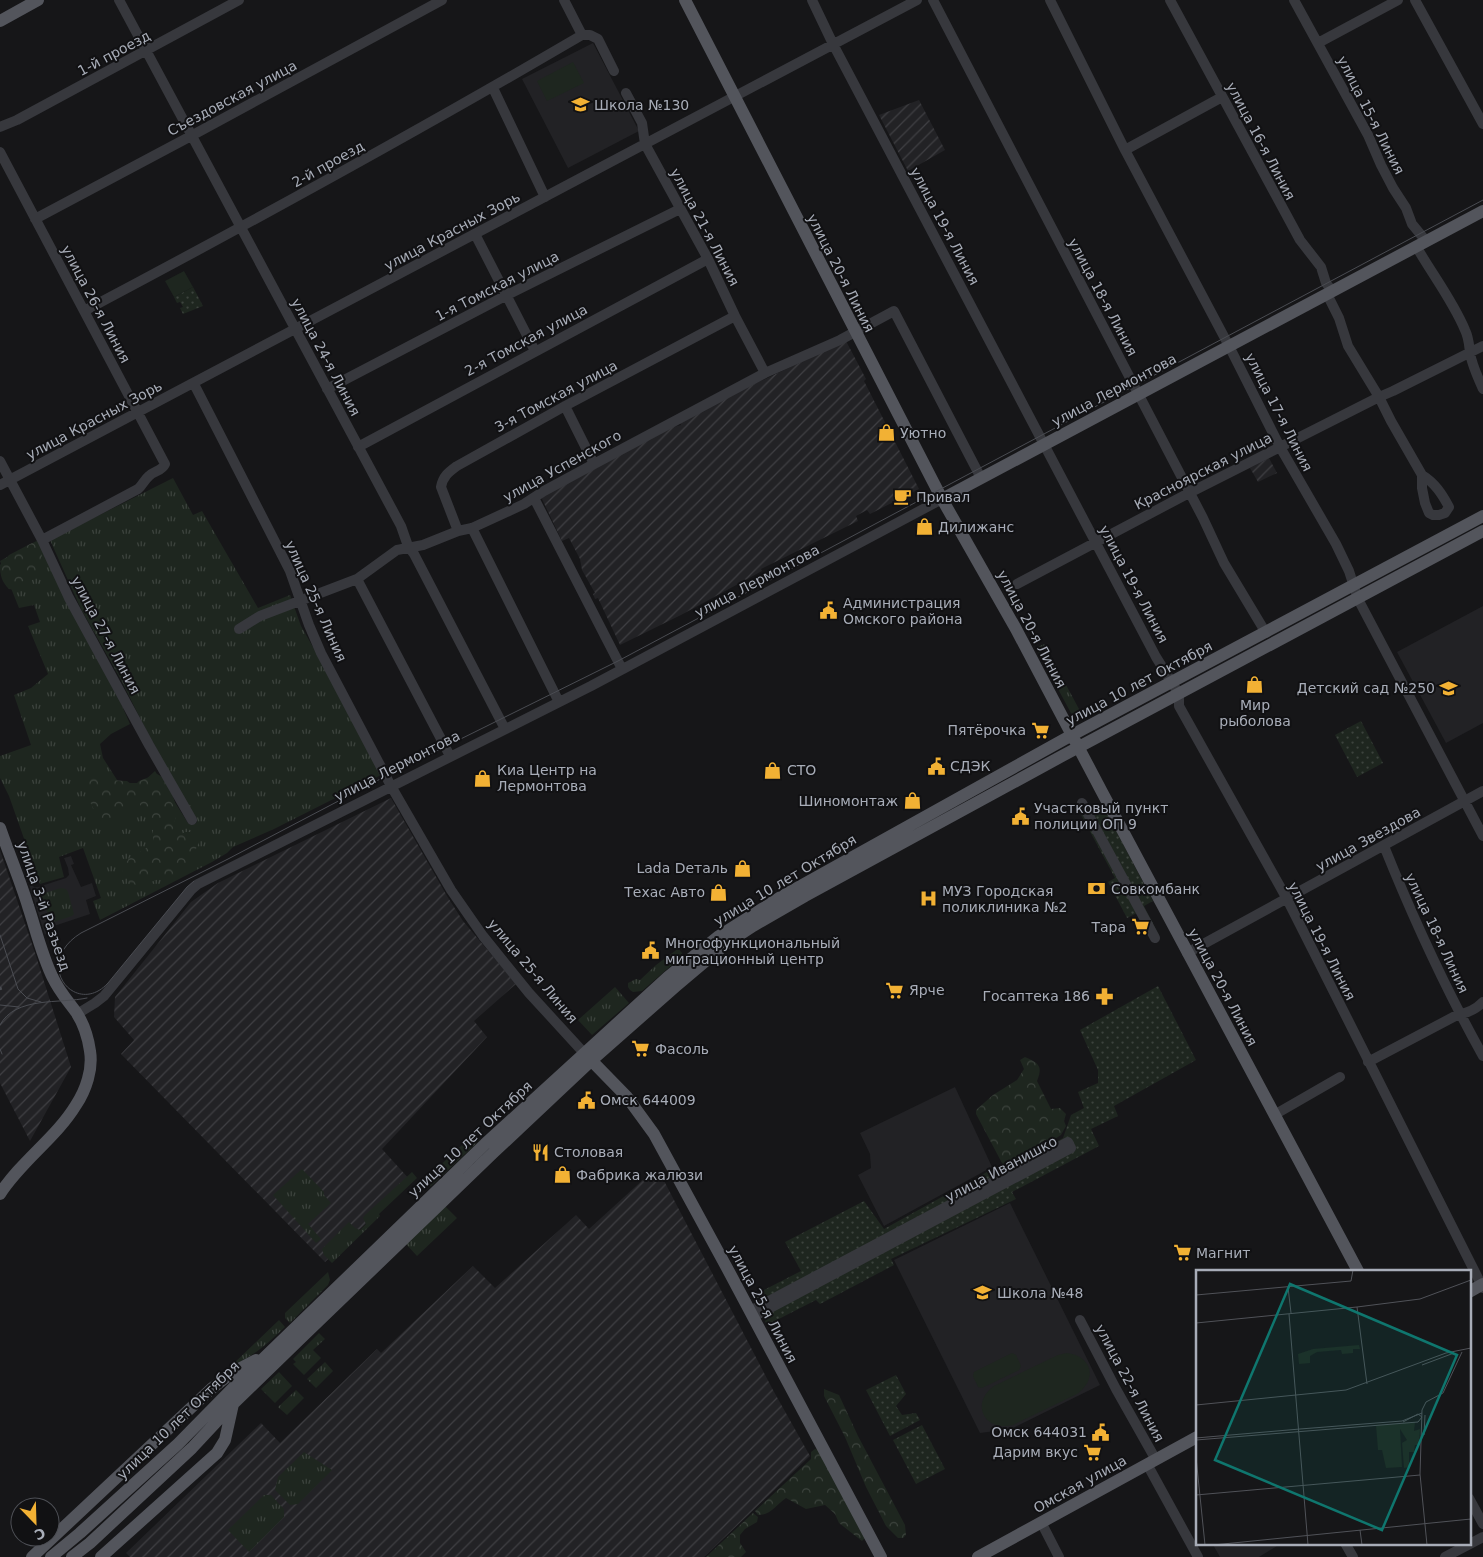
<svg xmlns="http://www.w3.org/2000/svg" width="1483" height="1557" font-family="'DejaVu Sans',sans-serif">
<defs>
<pattern id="industrial-furrows" width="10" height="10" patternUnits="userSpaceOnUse" patternTransform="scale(1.25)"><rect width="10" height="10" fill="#222225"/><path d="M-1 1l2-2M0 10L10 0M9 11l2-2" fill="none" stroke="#3f3f43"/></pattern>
<pattern id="grass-tufts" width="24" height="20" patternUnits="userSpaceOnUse" patternTransform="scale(1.25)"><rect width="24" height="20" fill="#1e261f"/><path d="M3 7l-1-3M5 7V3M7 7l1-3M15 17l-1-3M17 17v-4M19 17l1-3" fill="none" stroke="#3c433d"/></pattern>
<pattern id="forest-crowns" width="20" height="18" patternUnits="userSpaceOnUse" patternTransform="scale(1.25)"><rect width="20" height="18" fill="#1e261f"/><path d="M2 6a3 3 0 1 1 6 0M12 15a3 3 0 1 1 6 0" fill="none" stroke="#3c433d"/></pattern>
<pattern id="park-dots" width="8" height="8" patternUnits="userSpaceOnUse" patternTransform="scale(1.25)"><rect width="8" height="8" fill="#1e261f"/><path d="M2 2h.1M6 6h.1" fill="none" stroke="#3c433d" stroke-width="1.8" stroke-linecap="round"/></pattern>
</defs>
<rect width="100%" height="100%" fill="#161618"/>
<path fill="#222225" d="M593,43L639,131L568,168L522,79Z
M1483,606V723L1446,743L1397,652Z
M71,856L74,864L71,865L81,887L92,883L96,896L86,900L90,914L54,926L49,928L45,935L28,881L34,887H38L66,878L69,875L68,868L64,858Z
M955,1087L992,1167L884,1226L858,1175L871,1168L870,1154L860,1133Z
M1010,1203L1100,1385L1011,1429L980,1433L894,1260Z
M1212,1543H1282L1259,1557H1220Z"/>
<path fill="url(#industrial-furrows)" d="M919,100L945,150L908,171L879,115Z
M846,341L866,379L864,381L919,489L870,514L867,510L856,516L858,521L761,569L762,571L681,615L620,645L598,598L595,599L593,594L595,593L582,570L580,559L569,538L562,541L541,497L673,427L681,425L680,422L714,403Z
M1269,458L1277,473L1258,482L1250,468Z
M391,798L447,896L463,921L516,984L474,1021L487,1037L382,1149L411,1181L325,1262L121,1054L134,1040L114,1017L115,997L191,902L218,883Z
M0,850L36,956L71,1067L30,1141L0,1083Z
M661,1175L773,1390L810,1456L704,1557H130L126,1553L261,1423L280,1443L377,1349L381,1353L473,1266L495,1288L576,1215L589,1229L646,1177Z"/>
<path fill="url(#grass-tufts)" d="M173,478L193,515L202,511L258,608L290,595L301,626L334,684L381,775L274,829L233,847L227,853L212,862L100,920L93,901L101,898L83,848L59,857L64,877L40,884L9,796L0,778V756L31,745L14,695L31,688L48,674L28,626L40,622L34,605L19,608L0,561L40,539L112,683L130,724L111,734L100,744L103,758L119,783H142L155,771L188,823L195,824L197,822L145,728L120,678L81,609L50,540Z
M1044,644L1079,709C1079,713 1078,715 1074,716L1072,715L1036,648Z
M61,888L66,889L68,892L74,914L72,916L51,923L41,894Z
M678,948L682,953L681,957L642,991L633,992L630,990L628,987V983L636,979L640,980L656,965L675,951Z
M615,987L629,1003L592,1035L578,1020Z
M474,1134L480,1140L431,1186L422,1187L420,1184Z
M302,1169L324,1192V1195L331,1203L308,1224L321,1239L316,1243L273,1195Z
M412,1172L417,1178L379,1214L380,1216L332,1263L324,1255L322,1249L349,1222L355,1228L360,1230L366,1224L363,1218L365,1215Z
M445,1206L457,1218L417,1256L406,1244Z
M328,1272L330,1280L328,1285L290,1323L285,1318V1313Z
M279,1320L285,1327C265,1346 255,1355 230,1367Z
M319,1333L325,1339L313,1350L321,1358L304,1375L293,1364L296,1362L293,1359Z
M325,1362L333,1371L316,1388L307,1379Z
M279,1372L292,1386L275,1403L261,1389Z
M296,1390L304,1398L287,1415L278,1407Z
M304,1452L332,1470L298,1504L290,1505L275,1490L278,1477Z
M264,1495H271L284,1509V1517L249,1552L228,1530Z"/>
<path fill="url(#forest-crowns)" d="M32,543C45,542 42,556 41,565C41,570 43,568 40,573C36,578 27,580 21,582L19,587L15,590L9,589C2,582 0,576 0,565L9,555Z
M103,773L109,780L127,781L134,786L139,781L157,774L166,779C170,790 178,804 176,816C175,823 173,822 174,832L178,836L185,832H195L199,842C193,857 185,870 171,879C167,881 160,879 156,880C142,885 145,888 130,883L122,870L129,858L145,849L153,842V824L137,800L133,801L130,811L119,823H105L97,816L89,800L94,794L93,791L85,786V780L94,774Z
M1025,1057C1039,1063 1043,1066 1037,1081L1051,1109L1060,1108L1066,1114L1064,1121L1066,1126L1061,1135L1050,1142L1045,1140L1042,1142L1040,1148L1006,1167L1003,1165L976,1114V1110L993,1095L1017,1080L1024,1069L1020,1060Z
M824,1389L839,1395L858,1436L905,1525L906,1535L903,1538H898L886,1526L866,1487L845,1437L824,1396Z
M815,1449L819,1450L866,1537L862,1541L839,1523L835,1514L825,1505L806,1509L786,1498C776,1505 771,1515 758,1515L755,1511L811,1459V1452Z
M753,1513L758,1517L757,1522L745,1529L740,1535V1543L746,1552L741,1557H706Z"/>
<path fill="url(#park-dots)" d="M193,287L203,306L183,314L180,308L183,307L180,302L177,303L174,297Z
M1361,721L1383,763L1357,777L1335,735Z
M1098,804H1102L1153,901L1144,906L1159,935L1151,939L1137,913L1127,918L1108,882L1115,878L1080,813Z
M1158,986L1196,1060L1114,1106L1118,1116L1091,1129L1099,1146L1012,1192L1016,1199L891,1259L894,1265L820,1304L816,1300L767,1325L752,1296L801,1271L785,1242L864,1201L884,1229L996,1167L1007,1169L1063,1138L1071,1115L1084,1108L1078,1092L1098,1083V1070L1080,1030Z
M896,1375L906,1394L896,1406L902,1415L916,1413L920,1420L890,1436L866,1390Z
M922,1425L945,1469L916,1484L893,1440Z"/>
<path fill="#1e261f" d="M573,62L584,83L547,101L537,81Z
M184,271L193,287L174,297L165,281Z
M1012,1353L1016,1355L1021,1366L1019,1370L982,1388L978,1387L973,1376L974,1372Z
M1067,1353C1092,1356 1098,1379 1077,1394L1013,1425C984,1432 970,1403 994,1386L1058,1355Z"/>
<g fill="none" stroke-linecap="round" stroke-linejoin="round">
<path stroke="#37383d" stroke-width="10" d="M119,0L401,526L408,546L414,554L505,729
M564,0L582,35
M812,0L833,44L1156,657L1179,694V706L1287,899L1483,1288
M933,0L1203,518L1224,563L1266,633
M1050,0L1125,150L1229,346L1280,447L1336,544L1349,571L1358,599L1483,836
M1170,0L1300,240L1321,267L1326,283L1332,291
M1294,0L1368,135L1381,165L1393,188L1406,208L1412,224L1426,241
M1415,0L1483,124
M582,35H590L598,39L614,71
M1318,43L1398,0
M493,88L545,197
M626,93L642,123L645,144L708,259L735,316L765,373
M0,127L17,120L239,0
M1125,150L1222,97
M0,152L165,464C162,471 154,471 149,476C144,480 142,486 138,489L42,540
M35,219L191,136L442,0
M475,234L535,351
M1416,246C1432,274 1453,301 1465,330C1469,338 1469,345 1470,353C1472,365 1478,378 1483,389
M1327,294L1339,318L1348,346L1379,397L1391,421L1422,475V488L1425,503L1429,513L1433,515H1439L1445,513L1449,507C1442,494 1435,483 1422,475
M84,311C252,222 418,131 582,35
M194,384L290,571L309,625L321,653L391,786L451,890L483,936L529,993L584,1053
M327,389L507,295L680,209
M565,406L594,464
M358,447L708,259
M0,461L42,540L69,598L149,745L192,820
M0,485L917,0
M534,498L622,669
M472,528L559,702
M458,531L441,487C443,476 449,472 457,466L565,406L735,316
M357,579L450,756
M1017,584L1189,493L1379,397L1393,391L1483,346
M239,629L260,616L357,579L397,550L423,545L458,531L472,528L524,504L544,491L594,464L765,373L840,340L894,311L981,478
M1082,803L1155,938
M1384,846C1413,918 1445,988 1483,1056
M1187,953L1483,791
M77,1014L95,1003L104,996L191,890L198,884L591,686L942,499
M1368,1062L1459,1014C1469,1013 1476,1009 1483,1002
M1274,1115L1340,1077
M750,1311L1068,1142L1071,1148L753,1317
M1080,1320L1116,1389L1156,1460
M1147,1464L1198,1557
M1469,1498L1483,1524
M1041,1522L1059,1557
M1345,1543L1353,1557
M1445,1557L1483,1537"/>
<path stroke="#53555c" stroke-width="12" d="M685,0L942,499L1016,629L1102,792L1358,1271
M0,21L38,0
M942,499L1483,211
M0,828C9,854 20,880 28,906C36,930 42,956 53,978C59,991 68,1001 76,1012C84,1024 88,1037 90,1051C93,1069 86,1090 76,1105C56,1138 21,1161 0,1194
M586,1055L627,1097L654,1134L727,1268L881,1557
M1469,1292L1483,1284
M32,1557L211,1389L233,1372L256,1360
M51,1557L80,1533L178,1444L235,1386L485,1144L668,977L719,936L779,898L1072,735L1483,516
M72,1557L90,1543L192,1448L233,1404L300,1339L493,1153L592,1060L676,986L727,943L753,926L805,896L1062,756L1483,531
M101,1557L217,1453L225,1440L233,1404
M978,1557L1197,1437"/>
<path stroke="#4a4c52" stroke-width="1" d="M194,881L187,887L108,983C76,1018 31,964 81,933L228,859L386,776L618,661L1483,200
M0,935L18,989L27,998L41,1002
M0,1005L19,1007
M0,1025C15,996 60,1004 87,998
M0,1049L2,1054"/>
<path stroke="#4a4c52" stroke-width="2.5" stroke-dasharray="6 5" stroke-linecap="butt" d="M0,987L1,990"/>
</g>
<defs>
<symbol id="school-bare" viewBox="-9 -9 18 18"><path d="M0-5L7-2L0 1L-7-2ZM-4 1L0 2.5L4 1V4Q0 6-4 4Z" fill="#f2b134" stroke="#111113" stroke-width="2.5" paint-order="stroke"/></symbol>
<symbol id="shop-bare" viewBox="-9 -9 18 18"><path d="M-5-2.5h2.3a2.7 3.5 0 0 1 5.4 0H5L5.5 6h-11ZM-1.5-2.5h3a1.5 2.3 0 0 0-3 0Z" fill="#f2b134" stroke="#111113" stroke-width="2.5" paint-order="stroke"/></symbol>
<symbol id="cafe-bare" viewBox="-9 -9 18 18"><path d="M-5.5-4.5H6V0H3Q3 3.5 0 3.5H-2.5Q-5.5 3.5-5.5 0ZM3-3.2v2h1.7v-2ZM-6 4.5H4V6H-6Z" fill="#f2b134" stroke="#111113" stroke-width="2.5" paint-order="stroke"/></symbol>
<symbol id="civic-bare" viewBox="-9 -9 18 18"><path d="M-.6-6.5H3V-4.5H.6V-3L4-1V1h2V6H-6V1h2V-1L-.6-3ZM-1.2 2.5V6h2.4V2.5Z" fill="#f2b134" stroke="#111113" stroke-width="2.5" paint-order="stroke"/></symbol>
<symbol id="supermarket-bare" viewBox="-9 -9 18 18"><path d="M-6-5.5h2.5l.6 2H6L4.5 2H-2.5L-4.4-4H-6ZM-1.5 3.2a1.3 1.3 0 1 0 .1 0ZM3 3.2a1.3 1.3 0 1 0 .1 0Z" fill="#f2b134" stroke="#111113" stroke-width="2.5" paint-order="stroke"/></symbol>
<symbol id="bank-bare" viewBox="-9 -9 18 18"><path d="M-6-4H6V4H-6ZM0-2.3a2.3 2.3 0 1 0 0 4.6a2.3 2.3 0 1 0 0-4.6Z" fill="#f2b134" stroke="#111113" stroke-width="2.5" paint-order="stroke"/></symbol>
<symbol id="hospital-bare" viewBox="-9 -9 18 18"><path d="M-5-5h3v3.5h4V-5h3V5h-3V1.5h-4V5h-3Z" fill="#f2b134" stroke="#111113" stroke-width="2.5" paint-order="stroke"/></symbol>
<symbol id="pharmacy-bare" viewBox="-9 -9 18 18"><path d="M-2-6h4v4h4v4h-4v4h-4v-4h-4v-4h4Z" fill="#f2b134" stroke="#111113" stroke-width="2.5" paint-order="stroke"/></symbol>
<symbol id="restaurant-bare" viewBox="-9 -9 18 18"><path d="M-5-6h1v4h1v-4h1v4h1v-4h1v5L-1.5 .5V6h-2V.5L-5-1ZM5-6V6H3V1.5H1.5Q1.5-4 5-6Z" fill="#f2b134" stroke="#111113" stroke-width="2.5" paint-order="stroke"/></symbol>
</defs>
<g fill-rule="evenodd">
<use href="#school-bare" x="568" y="92" width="25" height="25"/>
<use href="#shop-bare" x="874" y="420" width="25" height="25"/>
<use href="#cafe-bare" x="890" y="484" width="25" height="25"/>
<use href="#shop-bare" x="912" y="514" width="25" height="25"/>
<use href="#civic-bare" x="816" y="598" width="25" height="25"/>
<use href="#shop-bare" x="1242" y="672" width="25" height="25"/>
<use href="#school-bare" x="1436" y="676" width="25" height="25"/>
<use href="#supermarket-bare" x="1028" y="718" width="25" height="25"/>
<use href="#civic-bare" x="924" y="754" width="25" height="25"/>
<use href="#shop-bare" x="760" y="758" width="25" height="25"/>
<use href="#shop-bare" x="470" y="766" width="25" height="25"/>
<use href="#shop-bare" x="900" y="788" width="25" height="25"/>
<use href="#civic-bare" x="1008" y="804" width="25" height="25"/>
<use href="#shop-bare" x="730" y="856" width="25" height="25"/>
<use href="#bank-bare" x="1084" y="876" width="25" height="25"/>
<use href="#shop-bare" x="706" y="880" width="25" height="25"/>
<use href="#hospital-bare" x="916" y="886" width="25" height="25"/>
<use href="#supermarket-bare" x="1128" y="914" width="25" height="25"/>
<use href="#civic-bare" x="638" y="938" width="25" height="25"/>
<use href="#supermarket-bare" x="882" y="978" width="25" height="25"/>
<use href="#pharmacy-bare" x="1092" y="984" width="25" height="25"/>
<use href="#supermarket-bare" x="628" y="1036" width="25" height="25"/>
<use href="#civic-bare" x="574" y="1088" width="25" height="25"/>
<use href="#restaurant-bare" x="528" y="1140" width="25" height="25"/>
<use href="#shop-bare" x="550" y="1162" width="25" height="25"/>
<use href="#supermarket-bare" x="1170" y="1240" width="25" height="25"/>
<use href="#school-bare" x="970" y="1280" width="25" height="25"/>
<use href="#civic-bare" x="1088" y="1420" width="25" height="25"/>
<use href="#supermarket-bare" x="1080" y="1440" width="25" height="25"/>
</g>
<g text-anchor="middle" stroke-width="4" stroke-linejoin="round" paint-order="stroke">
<g font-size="14" fill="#a8adb8" stroke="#111113">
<text transform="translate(114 53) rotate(-28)" y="5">1-й проезд</text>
<text transform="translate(232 98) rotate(-28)" y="5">Съездовская улица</text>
<text transform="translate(1371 115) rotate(63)" y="5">улица 15-я Линия</text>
<text transform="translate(1261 141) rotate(62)" y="5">улица 16-я Линия</text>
<text transform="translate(328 164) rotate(-29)" y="5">2-й проезд</text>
<text transform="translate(945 226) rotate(62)" y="5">улица 19-я Линия</text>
<text transform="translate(705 227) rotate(62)" y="5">улица 21-я Линия</text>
<text transform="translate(452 231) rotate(-28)" y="5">улица Красных Зорь</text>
<text transform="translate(841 273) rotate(63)" y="5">улица 20-я Линия</text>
<text transform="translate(497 286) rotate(-27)" y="5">1-я Томская улица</text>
<text transform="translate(1103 297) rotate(62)" y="5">улица 18-я Линия</text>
<text transform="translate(96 304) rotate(62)" y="5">улица 26-я Линия</text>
<text transform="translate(526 340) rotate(-28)" y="5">2-я Томская улица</text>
<text transform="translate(326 357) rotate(62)" y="5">улица 24-я Линия</text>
<text transform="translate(1114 390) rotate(-28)" y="5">улица Лермонтова</text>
<text transform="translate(556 396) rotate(-28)" y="5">3-я Томская улица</text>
<text transform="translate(1279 412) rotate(63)" y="5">улица 17-я Линия</text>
<text transform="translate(94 420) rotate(-28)" y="5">улица Красных Зорь</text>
<text transform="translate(562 466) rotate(-29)" y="5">улица Успенского</text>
<text transform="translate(1203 471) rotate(-27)" y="5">Красноярская улица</text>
<text transform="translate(757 581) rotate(-28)" y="5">улица Лермонтова</text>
<text transform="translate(1134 584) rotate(62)" y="5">улица 19-я Линия</text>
<text transform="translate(316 601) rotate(66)" y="5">улица 25-я Линия</text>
<text transform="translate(1032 629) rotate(62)" y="5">улица 20-я Линия</text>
<text transform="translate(106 635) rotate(62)" y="5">улица 27-я Линия</text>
<text transform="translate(1139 683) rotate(-28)" y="5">улица 10 лет Октября</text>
<text transform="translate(397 766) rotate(-27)" y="5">улица Лермонтова</text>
<text transform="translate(1368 839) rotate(-29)" y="5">улица Звездова</text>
<text transform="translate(785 880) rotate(-31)" y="5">улица 10 лет Октября</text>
<text transform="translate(44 906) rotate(71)" y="5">улица 3-й Разъезд</text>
<text transform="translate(1437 933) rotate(65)" y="5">улица 18-я Линия</text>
<text transform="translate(1322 941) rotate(63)" y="5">улица 19-я Линия</text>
<text transform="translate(533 971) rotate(50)" y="5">улица 25-я Линия</text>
<text transform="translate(1223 987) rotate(62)" y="5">улица 20-я Линия</text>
<text transform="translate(470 1139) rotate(-43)" y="5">улица 10 лет Октября</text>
<text transform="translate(1001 1169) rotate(-28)" y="5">улица Иванишко</text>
<text transform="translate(763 1304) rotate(62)" y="5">улица 25-я Линия</text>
<text transform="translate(1130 1383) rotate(62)" y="5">улица 22-я Линия</text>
<text transform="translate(178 1420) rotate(-44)" y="5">улица 10 лет Октября</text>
<text transform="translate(1080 1484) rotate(-29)" y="5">Омская улица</text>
</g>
<g font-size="14" fill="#a8adb8" stroke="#111113" text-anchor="start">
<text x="594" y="110">Школа №130</text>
<text x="900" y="438">Уютно</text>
<text x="916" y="502">Привал</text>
<text x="938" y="532">Дилижанс</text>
<text x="843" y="608">Администрация<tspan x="843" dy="16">Омского района</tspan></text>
<text x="1435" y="693" text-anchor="end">Детский сад №250</text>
<text x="1255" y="710" text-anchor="middle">Мир<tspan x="1255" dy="16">рыболова</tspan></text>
<text x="1026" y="735" text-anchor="end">Пятёрочка</text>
<text x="950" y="771">СДЭК</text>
<text x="497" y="775">Киа Центр на<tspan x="497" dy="16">Лермонтова</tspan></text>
<text x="787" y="775">СТО</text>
<text x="898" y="806" text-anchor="end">Шиномонтаж</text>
<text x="1034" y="813">Участковый пункт<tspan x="1034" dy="16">полиции ОП 9</tspan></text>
<text x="728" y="873" text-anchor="end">Lada Dеталь</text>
<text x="1111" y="894">Совкомбанк</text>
<text x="942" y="896">МУЗ Городская<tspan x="942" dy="16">поликлиника №2</tspan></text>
<text x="705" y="897" text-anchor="end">Техас Авто</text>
<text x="1126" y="932" text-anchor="end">Тара</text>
<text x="665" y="948">Многофункциональный<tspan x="665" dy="16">миграционный центр</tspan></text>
<text x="909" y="995">Ярче</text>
<text x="1090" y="1001" text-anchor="end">Госаптека 186</text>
<text x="655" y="1054">Фасоль</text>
<text x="600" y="1105">Омск 644009</text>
<text x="554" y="1157">Столовая</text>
<text x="576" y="1180">Фабрика жалюзи</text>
<text x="1196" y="1258">Магнит</text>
<text x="997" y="1298">Школа №48</text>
<text x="1087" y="1437" text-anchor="end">Омск 644031</text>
<text x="1078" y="1457" text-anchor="end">Дарим вкус</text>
</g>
</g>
<g transform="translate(1196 1270)">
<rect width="275" height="275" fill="#161618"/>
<path d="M219,152L218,161L224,159L223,175H219L218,182H213V197L208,198L206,173L211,170L204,159L206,197L190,198L186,180H182L180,155Z" fill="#1e261f"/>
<path d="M163,75L164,79H157V83L146,84L145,80L121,82L114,86V93L103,94L102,84L117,79Z" fill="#1e261f"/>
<path fill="none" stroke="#505258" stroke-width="1" d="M92,17L95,43M0,25L155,11L157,0M161,37L224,29L275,10M93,44L112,275M0,53L161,37L171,114M226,95L258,83M0,135L150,120L250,83L275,78M104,159L206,151L226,143M228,165L229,145M0,168L104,159M0,170L222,152L226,147L222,144L207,152M0,187L9,275M0,225L224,205M164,260L166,275M17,275L275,249M231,275L224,204L226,140L230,132L247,123L266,82"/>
<path fill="#0f766e" fill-opacity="0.15" stroke="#0f766e" stroke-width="2.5" d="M94,14L261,85L186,260L19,190Z"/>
<rect width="275" height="275" fill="none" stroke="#a8adb8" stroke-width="2.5"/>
</g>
<g transform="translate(35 1522) rotate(157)"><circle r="24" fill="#111113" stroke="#4d4f55"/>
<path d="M0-4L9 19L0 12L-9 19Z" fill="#f2b134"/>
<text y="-8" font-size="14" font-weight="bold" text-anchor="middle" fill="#a8adb8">С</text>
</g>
</svg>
